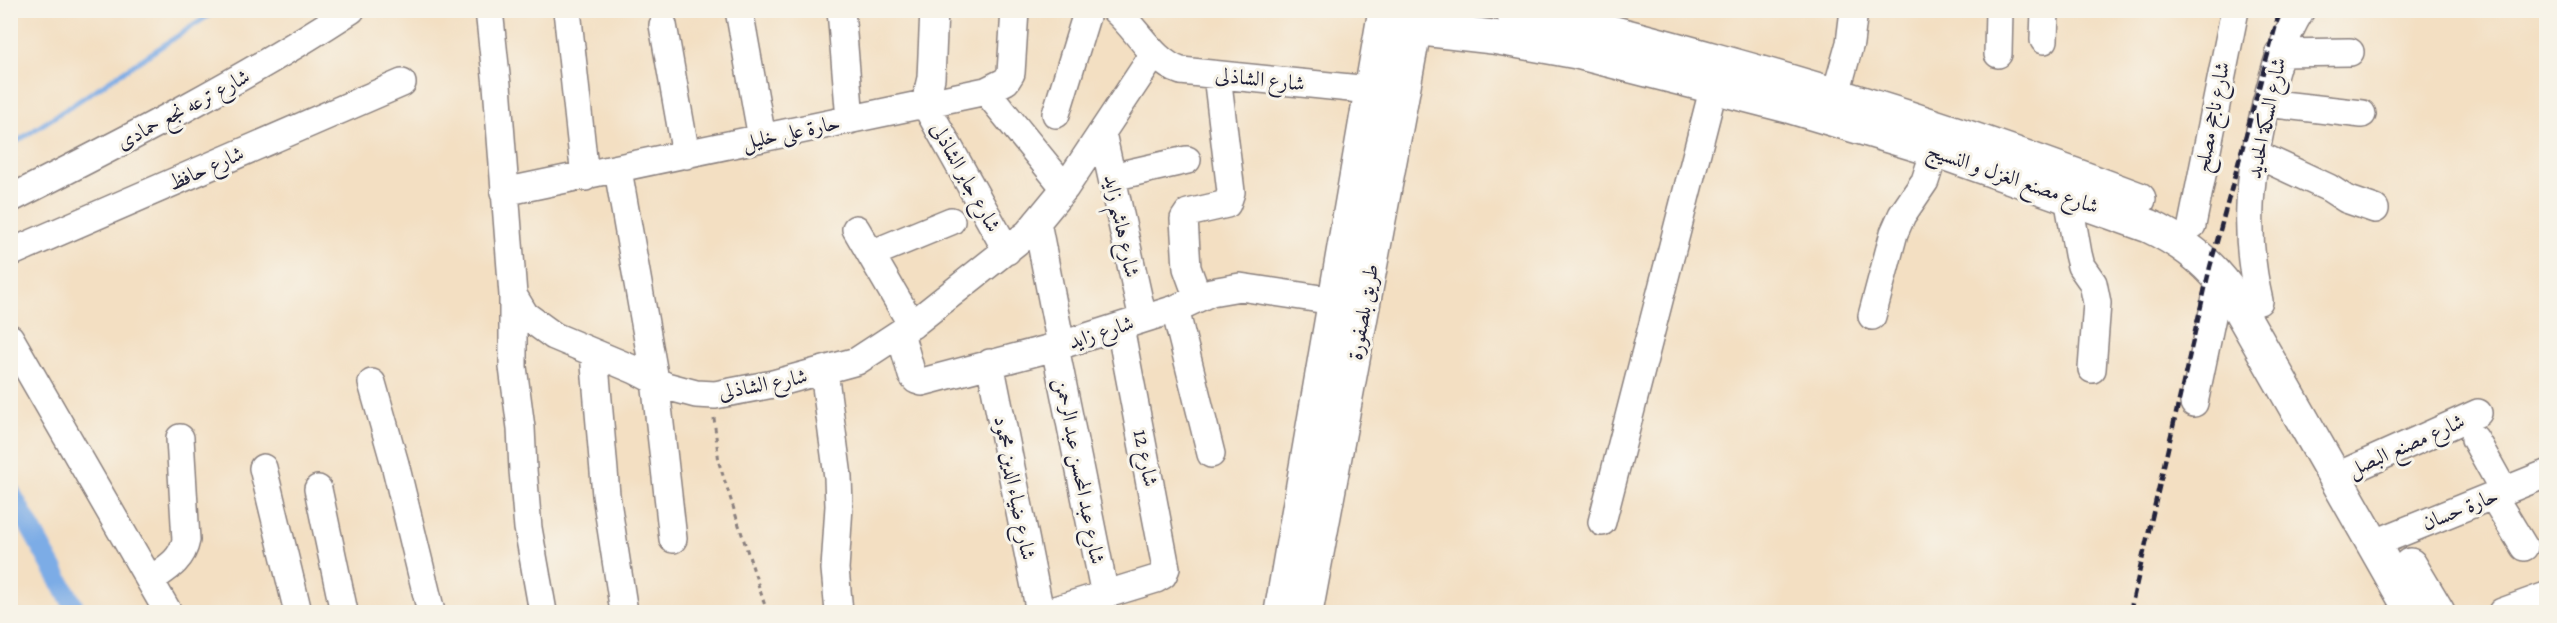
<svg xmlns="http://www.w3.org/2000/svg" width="2557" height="623" font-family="Alegreya,Amiri,serif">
<rect width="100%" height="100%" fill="#f7f3e8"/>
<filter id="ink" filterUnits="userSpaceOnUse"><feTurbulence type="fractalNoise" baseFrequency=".0167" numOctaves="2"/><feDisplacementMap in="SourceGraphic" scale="12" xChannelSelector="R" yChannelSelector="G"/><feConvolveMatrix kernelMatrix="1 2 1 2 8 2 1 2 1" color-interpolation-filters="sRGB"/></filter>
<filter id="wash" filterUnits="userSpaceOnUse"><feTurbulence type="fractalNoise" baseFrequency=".008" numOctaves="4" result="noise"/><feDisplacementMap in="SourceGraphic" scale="24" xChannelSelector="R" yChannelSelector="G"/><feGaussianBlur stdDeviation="1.35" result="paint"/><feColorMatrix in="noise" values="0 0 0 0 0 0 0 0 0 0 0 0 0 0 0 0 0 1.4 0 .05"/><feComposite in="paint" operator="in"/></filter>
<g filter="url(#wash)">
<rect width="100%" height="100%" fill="#f3dfc2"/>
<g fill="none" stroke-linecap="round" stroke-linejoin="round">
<path stroke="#7bace6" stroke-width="5" d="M10,146L217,10"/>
<path stroke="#7bace6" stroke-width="20" d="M10,491L77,612"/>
</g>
</g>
<g filter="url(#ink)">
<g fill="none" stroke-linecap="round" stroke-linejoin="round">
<defs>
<path id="minor" d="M489,10L497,85L513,295L525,315L554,336L635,370L666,386L696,394L715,395L773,384L857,361L912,325L1028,233L1065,188L1154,54
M567,10L585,177
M739,10L762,138
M841,10L850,120
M934,10L931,78L925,104L1007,251
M1115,10C1138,30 1153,62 1181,71L1370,90
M663,25L686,155
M2044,40L2045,10
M2279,53L2350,52
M1998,54L1999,10
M986,91L1065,188
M1836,93L1850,43L1854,10
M2266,103L2362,114
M1056,114L1088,10
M1102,133L1143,319
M2254,153L2329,188L2346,199L2375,209
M618,170L655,380L673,539
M1112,177L1187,160
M504,192L986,91L1006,81L1011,73L1015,10
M2068,197L2078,254L2081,266L2093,283L2097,303L2092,369
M10,199C127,140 242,81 351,10
M1037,222L1061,345
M2192,225L2235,10
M856,229L912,325
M10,253L402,83
M871,254L951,221
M513,295V367L521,428L523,470L528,528L543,612
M1198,298L1187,268L1184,219L1188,213L1227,204L1231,192L1217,75
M2259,301C2243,232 2249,173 2266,105C2274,71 2282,41 2301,10
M1175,309L1211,454
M1872,316L1894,233L1902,215L1925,181L1935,150
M900,333L912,375L916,380L922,382L1055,347L1175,309L1211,292L1240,287L1334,301
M10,338L168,612
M1055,347L1105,595
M594,353L606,495L624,612
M990,363L1040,612
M824,371L838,477L839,506L835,569L839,612
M372,383L395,464L431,612
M2194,403L2220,278
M2475,439L2504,491
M263,468L298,612
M2335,477L2478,413
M318,489L344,612
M2493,496L2524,547
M1602,522L1714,86
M2373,544L2546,474
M150,580C166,569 182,561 186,540L180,438
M1048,612L1156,579L1163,575L1166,568L1120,327
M2502,612L2546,596"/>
<path id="major" d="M1511,10C1581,23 1650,42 1719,61C1863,101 1999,145 2139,199
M1414,28L1493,37L1577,52L1788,106L1935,150L2149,226C2181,241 2207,260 2228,289L2412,612
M2410,565L2438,612
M1281,612L1385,10
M1306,612L1418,10"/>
</defs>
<use href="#minor" stroke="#8a807e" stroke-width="30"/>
<use href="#major" stroke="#8a807e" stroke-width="36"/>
<path stroke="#8a807e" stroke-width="3" stroke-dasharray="4.5 4.5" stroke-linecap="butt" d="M714,418L719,463L767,612"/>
<use href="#minor" stroke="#fff" stroke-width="27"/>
<use href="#major" stroke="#fff" stroke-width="33"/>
<path stroke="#22223b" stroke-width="4.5" stroke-dasharray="9 4.5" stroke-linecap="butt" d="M2130,612L2210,267L2280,10"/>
</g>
</g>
<g text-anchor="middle" stroke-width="6" stroke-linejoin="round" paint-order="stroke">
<g font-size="21" fill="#22223b" stroke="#f7f3e8">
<text transform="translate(1260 79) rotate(6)" y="7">شارع الشاذلى</text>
<text transform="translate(183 109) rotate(-28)" y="7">شارع ترعه نجع حمادى</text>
<text transform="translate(2212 117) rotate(-79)" y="7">شارع ناجح مصلح</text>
<text transform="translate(2266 118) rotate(-78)" y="7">شارع السكة الحديد</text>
<text transform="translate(791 132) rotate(-12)" y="7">حارة على خليل</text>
<text transform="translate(206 168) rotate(-24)" y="7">شارع حافظ</text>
<text transform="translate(966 177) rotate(61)" y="7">شارع جابر الشاذلى</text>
<text transform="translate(2013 178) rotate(19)" y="7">شارع مصنع الغزل و النسيج</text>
<text transform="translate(1122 226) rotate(78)" y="7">شارع هاشم زايد</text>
<text transform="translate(1363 312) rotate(-80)" y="7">طريق بلصفورة</text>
<text transform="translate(1101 332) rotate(-18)" y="7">شارع زايد</text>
<text transform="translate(763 384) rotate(-11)" y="7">شارع الشاذلى</text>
<text transform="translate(2406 445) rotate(-24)" y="7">شارع مصنع البصل</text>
<text transform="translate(1146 458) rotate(79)" y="7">شارع 12</text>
<text transform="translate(1080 471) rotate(79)" y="7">شارع عبد المحسن عبد الرحمن</text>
<text transform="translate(1015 488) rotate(79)" y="7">شارع ضياء الدين محمود</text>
<text transform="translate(2460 509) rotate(-22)" y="7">حارة حسان</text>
</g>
</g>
<rect width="2557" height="623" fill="none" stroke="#f7f3e8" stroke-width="36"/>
</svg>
